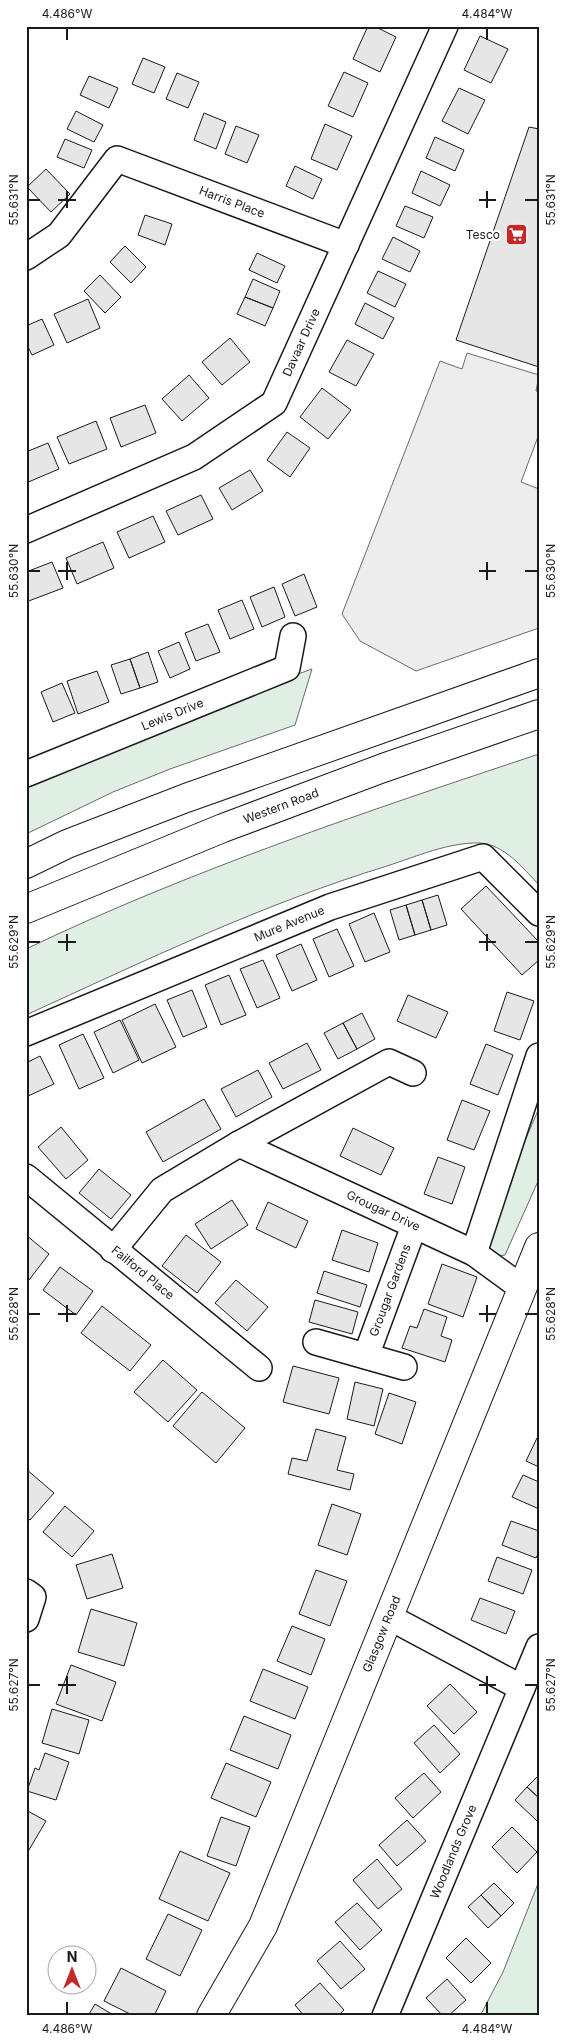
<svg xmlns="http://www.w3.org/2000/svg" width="565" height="2042" font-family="Inter,sans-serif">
<rect width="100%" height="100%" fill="#fff"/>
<path fill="#e0efe3" stroke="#6a6a6a" d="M312,669L295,725L170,769L113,792L26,834V782L256,689Z
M539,754V885C523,868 504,844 479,843C449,842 415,857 387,866C263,904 144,961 26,1015V949C191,870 365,812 539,754Z
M539,1108V1179L505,1255L498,1256L488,1250L500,1199Z
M539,1881V2016H480L503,1972Z"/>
<path fill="#ededed" stroke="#6a6a6a" d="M467,353L539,375L536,391L539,392V434L521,482L539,489V628L416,671L360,641L342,614L440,361L462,369Z"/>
<path fill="#e6e6e6" stroke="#1a1a1a" d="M368,26H374L396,37L380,72L353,59Z
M480,36L508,49L491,83L464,70Z
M143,58L165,67L154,93L132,84Z
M344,72L368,83L353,117L328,106Z
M177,73L199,82L188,108L166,99Z
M89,76L118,88L109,108L80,95Z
M459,88L485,100L468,134L442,121Z
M76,111L103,125L94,142L67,129Z
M204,113L226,122L216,149L194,140Z
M325,124L352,136L337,170L311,159Z
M236,126L259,135L247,163L225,154Z
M529,127L539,129V367L456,340Z
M435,137L464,150L455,171L426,158Z
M65,139L92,150L84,168L57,157Z
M295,166L322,179L313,199L286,186Z
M46,169L70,194L51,212L27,187Z
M421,171L450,185L440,206L412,193Z
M405,206L433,217L424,238L396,226Z
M145,215L172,224L165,245L138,235Z
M393,237L420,251L410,272L382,259Z
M125,246L146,267L131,283L110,262Z
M257,253L285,266L277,283L249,270Z
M378,271L406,284L395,307L367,293Z
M100,275L121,297L105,313L84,291Z
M253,279L280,291L273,308L245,297Z
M245,297L273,308L265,326L237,314Z
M88,299L100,328L67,343L54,314Z
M365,303L394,318L383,339L355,324Z
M42,319L54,345L32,355L26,343V326Z
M230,338L250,362L222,385L202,362Z
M347,340L374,354L356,386L329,372Z
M189,375L209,398L182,421L162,399Z
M322,388L351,410L328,439L300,417Z
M145,405L156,433L121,447L110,418Z
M96,421L107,449L69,464L57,437Z
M287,432L310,448L290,477L267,460Z
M48,443L59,469L26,483V452Z
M250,470L263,491L232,510L219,488Z
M201,495L213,519L178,535L166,511Z
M153,516L165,542L129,558L117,532Z
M103,542L114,568L77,584L66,558Z
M52,562L63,588L26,602V572Z
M304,574L317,607L295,616L282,584Z
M274,587L285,617L262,627L250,597Z
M242,600L254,629L230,639L218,610Z
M208,624L220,652L196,661L185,633Z
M179,642L190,669L170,678L158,651Z
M148,652L158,682L140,688L130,659Z
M130,659L140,688L121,694L111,665Z
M97,671L109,702L78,714L67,681Z
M62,683L75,713L53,722L41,692Z
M486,886L539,942V960L522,975L461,909Z
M438,895L447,925L431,930L422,900Z
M422,900L431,930L415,935L406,905Z
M406,905L415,935L399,940L390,910Z
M374,913L390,952L365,962L349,924Z
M337,929L354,966L329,977L313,939Z
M301,944L317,980L292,991L276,955Z
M263,960L280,998L257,1008L240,969Z
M229,975L246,1015L221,1025L205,985Z
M192,990L207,1027L183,1037L167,1000Z
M507,992L534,1001L520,1040L494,1031Z
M408,995L448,1012L436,1038L397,1021Z
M155,1004L176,1047L142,1063L122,1020Z
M362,1013L375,1039L357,1049L343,1023Z
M120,1020L139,1060L113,1073L94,1032Z
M343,1023L357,1049L338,1059L324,1033Z
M83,1034L104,1078L79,1089L59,1045Z
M307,1043L321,1070L283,1089L269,1063Z
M486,1044L513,1055L498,1095L470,1084Z
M40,1056L54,1084L26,1097V1063Z
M258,1070L272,1097L236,1117L221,1089Z
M204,1099L221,1129L163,1162L146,1132Z
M462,1100L490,1111L474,1150L447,1140Z
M61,1127L88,1160L66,1179L38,1147Z
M353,1128L394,1148L381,1175L340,1156Z
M438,1157L465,1167L452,1204L424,1194Z
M99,1169L131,1195L111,1219L79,1193Z
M232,1200L248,1225L211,1249L195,1224Z
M268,1202L308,1221L296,1248L256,1229Z
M342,1230L378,1243L369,1272L332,1260Z
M26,1235L49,1254L29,1280L26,1278Z
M186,1235L221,1262L197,1293L162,1266Z
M442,1264L477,1277L463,1317L428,1304Z
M60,1267L93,1291L76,1315L43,1290Z
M324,1271L367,1285L360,1307L317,1293Z
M236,1280L268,1307L247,1331L215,1303Z
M315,1300L358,1312L352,1334L309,1322Z
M102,1306L151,1345L130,1371L81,1333Z
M424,1309L447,1317L441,1336L452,1340L445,1362L402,1348L410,1326L417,1328Z
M163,1360L197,1390L168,1422L134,1392Z
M293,1366L339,1378L329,1414L283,1402Z
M355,1382L383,1389L374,1426L347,1419Z
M202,1392L245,1428L216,1463L173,1426Z
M389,1393L416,1402L402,1444L375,1434Z
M316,1429L346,1437L337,1470L354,1474L350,1490L288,1474L292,1458L307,1461Z
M537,1438L539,1439V1467L526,1461Z
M26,1469L54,1493L30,1520L26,1517Z
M523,1475L539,1482V1509L512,1497Z
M332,1504L361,1514L347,1555L318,1545Z
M65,1506L94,1531L72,1557L43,1532Z
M511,1521L539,1531V1552L536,1558L502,1545Z
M112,1554L123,1588L87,1599L76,1565Z
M497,1557L532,1570L523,1594L488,1581Z
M316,1570L347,1581L330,1626L299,1614Z
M480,1598L515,1611L506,1634L471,1620Z
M91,1609L137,1623L124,1666L78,1652Z
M292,1626L325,1639L311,1675L277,1661Z
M71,1665L116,1682L102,1721L56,1704Z
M263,1669L308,1687L295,1719L250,1701Z
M450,1684L477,1712L454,1734L427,1706Z
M52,1709L89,1720L79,1754L42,1743Z
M244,1716L291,1735L278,1769L230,1750Z
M434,1725L460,1754L440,1773L414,1743Z
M45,1753L69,1762L56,1800L27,1791L35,1768L39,1770Z
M226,1763L271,1782L256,1817L211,1798Z
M424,1773L441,1792L413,1818L395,1798Z
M539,1775V1798L527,1787Z
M527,1787L539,1798V1819L537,1821L515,1800Z
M26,1810L46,1821L26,1855Z
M221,1817L250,1827L236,1866L207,1856Z
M407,1820L426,1841L397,1866L379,1845Z
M512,1827L537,1852L517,1873L492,1847Z
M180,1851L230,1873L208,1921L159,1899Z
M377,1859L402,1889L378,1909L353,1880Z
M494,1883L514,1903L501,1916L481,1895Z
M481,1895L501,1916L488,1928L468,1907Z
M357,1903L382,1930L360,1950L335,1922Z
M168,1914L202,1930L180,1976L146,1959Z
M466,1938L491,1963L471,1983L446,1958Z
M340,1941L365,1969L341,1989L317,1961Z
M121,1968L166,1991L154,2016H134L104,2001Z
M447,1979L466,2000L448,2016H443L426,1998Z
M320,1983L344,2010L338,2016H304L295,2005Z
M95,2004L115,2016H88Z"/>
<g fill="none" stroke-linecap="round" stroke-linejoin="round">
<defs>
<g id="minor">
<path id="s1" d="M26,257L59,235L117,159L346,245"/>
<path id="s2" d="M26,530L194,457L274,403L445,26"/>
<path id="s3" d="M26,774L287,668L293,636"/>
<path id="s4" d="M26,1033L330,907L483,857L539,913"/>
<path id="s5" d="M239,1144L474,1253L522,1288"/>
<path id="s6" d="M26,1177L259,1368"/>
<path d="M113,1250L162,1190L239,1144L389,1062L413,1073"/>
<path d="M474,1253L539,1056"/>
<path d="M316,1342L404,1367"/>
<path id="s7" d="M366,1356L414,1226"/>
<path d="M26,1592L33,1597L26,1619"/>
<path d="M389,1617L522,1688"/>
<path id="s8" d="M385,2016L539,1647"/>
</g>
<g id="major">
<path d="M26,864L67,844L186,798L539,673"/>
<path id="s9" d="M26,909L223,828L383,768L539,714"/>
<path id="s10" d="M211,2016L263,1926L539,1247"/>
</g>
</defs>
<use href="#minor" stroke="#1a1a1a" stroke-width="28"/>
<use href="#major" stroke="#1a1a1a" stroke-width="30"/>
<use href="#minor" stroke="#fff" stroke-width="25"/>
<use href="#major" stroke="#fff" stroke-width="28"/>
</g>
<path fill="none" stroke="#1a1a1a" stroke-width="2" d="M67,28V40M487,28V40M67,191V208M487,191V208M28,200H40M58,200H76M479,200H496M525,200H538M67,562V580M487,562V580M28,571H40M58,571H76M479,571H496M525,571H538M67,934V951M487,934V951M28,942H40M58,942H76M479,942H496M525,942H538M67,1305V1322M487,1305V1322M28,1314H40M58,1314H76M479,1314H496M525,1314H538M67,1676V1694M487,1676V1694M28,1685H40M58,1685H76M479,1685H496M525,1685H538M67,2002V2014M487,2002V2014"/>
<defs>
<symbol id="supermarket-square" viewBox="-11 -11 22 22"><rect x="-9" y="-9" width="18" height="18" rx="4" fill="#c62828" stroke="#fff"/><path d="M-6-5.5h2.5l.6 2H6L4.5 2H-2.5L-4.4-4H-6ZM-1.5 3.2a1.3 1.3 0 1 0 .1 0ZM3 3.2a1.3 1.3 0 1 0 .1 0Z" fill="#fff"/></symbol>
</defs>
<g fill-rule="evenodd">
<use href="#supermarket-square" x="504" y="222" width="25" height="25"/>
</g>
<g text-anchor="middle" stroke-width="4" stroke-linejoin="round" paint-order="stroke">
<g font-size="12" fill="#1a1a1a" stroke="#fff">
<text dy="4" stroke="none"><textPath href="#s1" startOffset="258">Harris Place</textPath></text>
<text dy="4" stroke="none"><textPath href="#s2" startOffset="346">Davaar Drive</textPath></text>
<text dy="4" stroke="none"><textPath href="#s3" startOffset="158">Lewis Drive</textPath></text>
<text dy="4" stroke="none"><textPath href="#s9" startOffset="275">Western Road</textPath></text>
<text dy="4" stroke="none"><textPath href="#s4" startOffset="285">Mure Avenue</textPath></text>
<text dy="4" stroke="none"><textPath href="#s5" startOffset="159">Grougar Drive</textPath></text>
<text dy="4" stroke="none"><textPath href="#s6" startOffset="151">Failford Place</textPath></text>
<text dy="4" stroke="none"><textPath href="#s7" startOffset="70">Grougar Gardens</textPath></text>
<text dy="4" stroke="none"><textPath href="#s10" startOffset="419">Glasgow Road</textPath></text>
<text dy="4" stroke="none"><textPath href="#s8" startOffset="178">Woodlands Grove</textPath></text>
</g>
<g font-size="12" fill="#1a1a1a" stroke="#fff" text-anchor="end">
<text x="500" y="239">Tesco</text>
</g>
</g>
<rect width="565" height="2042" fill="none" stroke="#ffffff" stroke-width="55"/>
<g transform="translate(72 1970)"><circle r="24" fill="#ffffff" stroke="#a3a3a3"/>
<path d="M0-4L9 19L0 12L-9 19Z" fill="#c62828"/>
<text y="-8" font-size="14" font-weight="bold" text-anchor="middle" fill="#1a1a1a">N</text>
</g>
<rect x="28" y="28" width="510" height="1986" fill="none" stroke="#1a1a1a" stroke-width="2"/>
<g font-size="12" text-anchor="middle" fill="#1a1a1a">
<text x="67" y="18">4.486°W</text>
<text x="487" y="18">4.484°W</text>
<text transform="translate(14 200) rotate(-90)" y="4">55.631°N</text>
<text transform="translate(551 200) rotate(-90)" y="4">55.631°N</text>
<text transform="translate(14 571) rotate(-90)" y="4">55.630°N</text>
<text transform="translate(551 571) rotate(-90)" y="4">55.630°N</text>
<text transform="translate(14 942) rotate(-90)" y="4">55.629°N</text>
<text transform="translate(551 942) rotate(-90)" y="4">55.629°N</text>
<text transform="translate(14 1314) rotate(-90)" y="4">55.628°N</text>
<text transform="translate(551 1314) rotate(-90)" y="4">55.628°N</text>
<text transform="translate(14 1685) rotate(-90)" y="4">55.627°N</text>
<text transform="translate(551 1685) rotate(-90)" y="4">55.627°N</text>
<text x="67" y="2033">4.486°W</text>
<text x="487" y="2033">4.484°W</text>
</g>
</svg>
